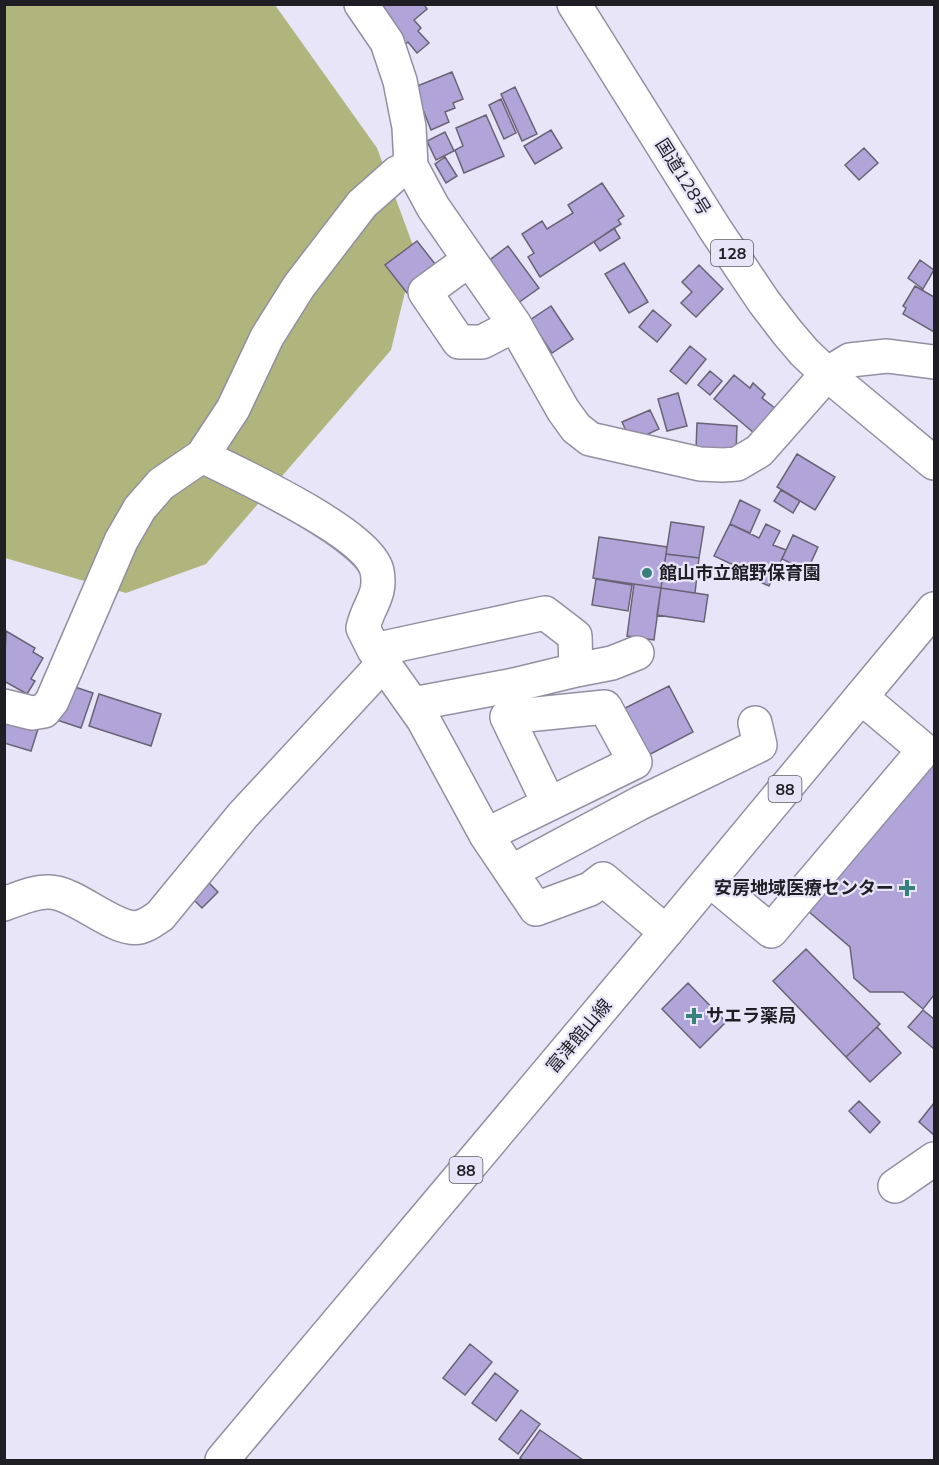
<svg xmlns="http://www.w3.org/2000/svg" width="939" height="1465" font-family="Mulish,'Noto Sans JP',sans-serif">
<rect width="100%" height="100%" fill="#e9e5f8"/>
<path fill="#afb57c" d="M4,5H275L377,148L415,251L391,350L206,564L126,593L5,558Z"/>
<path fill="#b0a4d9" stroke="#686475" stroke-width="1.5" d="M368,4H424L427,9L414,20L421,28L418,31L429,43L417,53L408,42L403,46Z
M452,72L463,99L453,103L455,108L445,112L449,122L431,130L424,112L420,114L410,89Z
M515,87L537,134L522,141L501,94Z
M501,99L516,133L504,139L489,105Z
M486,115L504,156L464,173L455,150L463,146L456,128Z
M551,130L562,148L535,164L524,146Z
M445,132L454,151L436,160L427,141Z
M864,148L878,163L859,180L845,165Z
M445,157L457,176L446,183L435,164Z
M602,183L624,216L618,220L621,224L540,277L528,257L534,253L522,234L542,221L547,229L573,213L568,205Z
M614,228L620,238L600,251L594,242Z
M417,241L439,269L407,293L385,265Z
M508,246L539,288L518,303L487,262Z
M920,260L934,270L923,289L908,278Z
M624,263L648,302L629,313L605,274Z
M699,265L723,289L696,317L681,303L692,292L682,282Z
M915,286L934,297V332L903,314L906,308L903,306Z
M551,306L573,339L552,353L530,320Z
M653,310L671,325L657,342L639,327Z
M690,346L706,359L686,384L670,371Z
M710,371L722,381L710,395L698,385Z
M734,375L750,388L753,383L765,394L762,398L775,408L754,433L714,399Z
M678,393L687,426L667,431L658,399Z
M650,410L659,429L631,442L622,422Z
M697,423L737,426L736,451L696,449Z
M797,454L835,477L815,510L777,487Z
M781,490L800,501L793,513L774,501Z
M740,500L760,510L750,533L730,524Z
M671,522L704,527L699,558L666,554Z
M730,524L759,538L766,524L780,531L773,545L786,550L769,586L736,571L738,567L714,556Z
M793,535L818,547L807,571L782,559Z
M599,537L667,547L661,588L593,578Z
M666,554L699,558L695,593L661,588Z
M596,579L632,585L628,611L592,605Z
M634,584L661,588L654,640L627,636Z
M661,588L708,595L704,622L657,615Z
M6,631L35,648L33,652L43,658L31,679L35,681L27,694L4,681Z
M69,685L93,693L81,728L57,720Z
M669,686L693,732L639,760L615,713Z
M99,694L161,714L151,746L89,726Z
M4,718L38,729L31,751L4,743Z
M934,764V995L923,1009L903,992H870L854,978L850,947L808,911Z
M202,876L218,892L202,908L186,892Z
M806,949L880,1024L846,1057L773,981Z
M688,983L726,1022L700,1048L662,1009Z
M923,1010L934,1019V1049L908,1027Z
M877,1027L901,1053L870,1082L846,1057Z
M859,1101L880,1122L870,1133L849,1111Z
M934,1103V1135L919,1122Z
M470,1344L492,1362L465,1395L443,1378Z
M495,1373L518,1391L496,1421L472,1403Z
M521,1410L540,1424L518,1454L499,1439Z
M540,1430L583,1460H523L520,1458Z"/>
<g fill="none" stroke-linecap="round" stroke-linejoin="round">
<defs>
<path id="minor" d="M361,4L387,42L400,81L409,127L411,166L433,207L515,325L563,410L576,428L590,439L700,464L723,465L737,464L759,451L827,374L850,360L887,356L934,362
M469,260L425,292L459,342H482L515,325
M202,456C237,473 369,534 377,571C382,596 368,605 363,628L374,650L423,719L486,835L536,909L590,889L603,879L666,932
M374,650L545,613L575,636L576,670L514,685L413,704
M576,670L612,663L637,653
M4,706L32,713L44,711L52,701L121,541L140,508L161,484L202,456L233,409L267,337L299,286L362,204L397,173L411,166
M486,835L635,762L605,707L507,717L549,804
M511,872L640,803L760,745L755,723
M710,880L771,931L924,750L861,697
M4,904C18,899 35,891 50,892C77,893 116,933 140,927C148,925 154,920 160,916L243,815L384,663
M895,1186L934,1159"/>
<path id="major" d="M222,1460L666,932L934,609"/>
<path id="highway" d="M574,4L715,229L764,302L787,332L804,352L827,374L934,463"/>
</defs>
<use href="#minor" stroke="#938fa1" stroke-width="36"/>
<use href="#major" stroke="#938fa1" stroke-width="36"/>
<use href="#highway" stroke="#938fa1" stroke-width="36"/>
<use href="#minor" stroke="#fff" stroke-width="33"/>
<use href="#major" stroke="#fff" stroke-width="33"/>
<use href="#highway" stroke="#fff" stroke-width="33"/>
</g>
<g fill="#38807b" stroke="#e9e5f8" stroke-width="2">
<circle cx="647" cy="573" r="6"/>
<path d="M904 879h6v6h6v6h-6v6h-6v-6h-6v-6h6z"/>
<path d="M691 1007h6v6h6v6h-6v6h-6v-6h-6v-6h6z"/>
</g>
<g text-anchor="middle" stroke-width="4.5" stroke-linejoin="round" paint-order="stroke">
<g fill="#e9e5f8" stroke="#5c5a64" stroke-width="1.5">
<rect x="711" y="240" width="42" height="26" rx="4.5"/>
<rect x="768.5" y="776" width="33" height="26" rx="4.5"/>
<rect x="449.5" y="1157" width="33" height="26" rx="4.5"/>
</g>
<g font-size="16" font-weight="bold" fill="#201e25">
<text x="732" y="259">128</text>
<text x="785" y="795">88</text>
<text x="466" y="1176">88</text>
</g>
<g font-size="18" fill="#201e25" stroke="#e9e5f8">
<text transform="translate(683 177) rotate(58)" y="6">国道128号</text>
<text transform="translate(579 1036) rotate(-50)" y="6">富津館山線</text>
</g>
<g font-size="18" font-weight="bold" fill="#201e25" stroke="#e9e5f8" text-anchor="start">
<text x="659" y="579">館山市立館野保育園</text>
<text x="894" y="894" text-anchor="end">安房地域医療センター</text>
<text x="706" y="1022">サエラ薬局</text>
</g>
</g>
<rect width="939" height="1465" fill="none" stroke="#201e25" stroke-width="12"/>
</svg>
